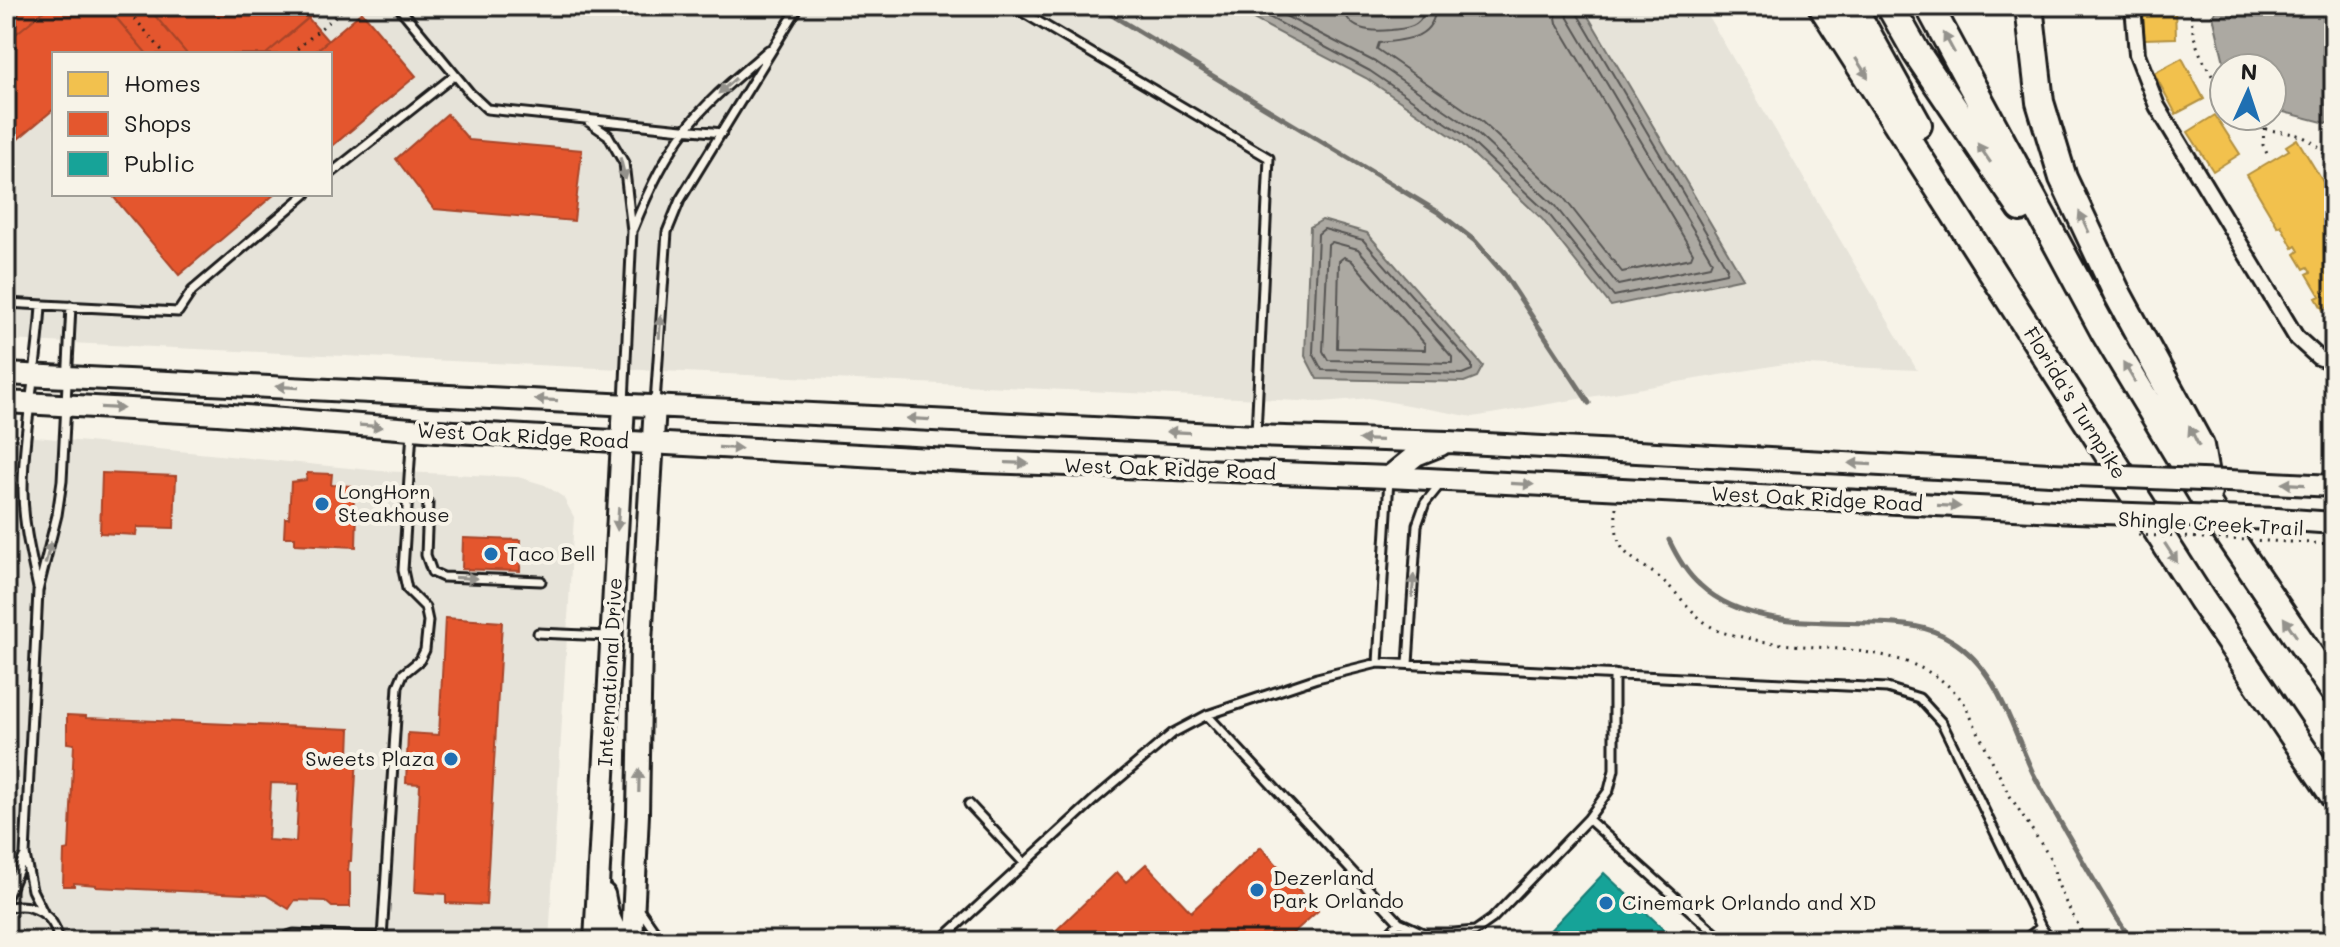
<svg xmlns="http://www.w3.org/2000/svg" width="2340" height="947" font-family="Mali,sans-serif">
<rect width="100%" height="100%" fill="#f7f3e8"/>
<filter id="ink" filterUnits="userSpaceOnUse"><feTurbulence type="fractalNoise" baseFrequency=".0125" numOctaves="2"/><feDisplacementMap in="SourceGraphic" scale="16" xChannelSelector="R" yChannelSelector="G"/><feConvolveMatrix kernelMatrix="1 2 1 2 8 2 1 2 1" color-interpolation-filters="sRGB"/></filter>
<g filter="url(#ink)">
<path fill="#e6e3d9" fill-rule="evenodd" d="M6,6H1702L1917,370L1784,364L1473,417L1369,398L1322,402L6,340ZM54,54H330V194H54Z
M6,434L380,471L518,477L545,485L563,497L574,517L549,941H6Z"/>
<path fill="#aca9a2" stroke="#72716c" stroke-width="2" d="M1233,6H1351L1374,13L1441,6H1582L1743,278L1611,306L1542,219L1460,142L1366,78L1255,20Z
M2218,6H2334V125L2272,109V68H2229L2224,62L2213,16Z
M1322,220L1367,233L1483,366L1477,377L1464,382L1317,379L1305,356L1310,227Z"/>
<path fill="#f2c14e" stroke="#b2903f" stroke-width="2" d="M2143,6H2175L2176,38L2144,39Z
M2182,58L2204,99L2176,114L2154,73Z
M2215,115L2240,154L2213,171L2188,132Z
M2297,139L2334,200L2324,208L2327,212L2334,207V303L2323,310L2316,298L2320,296L2307,274L2311,272L2308,267L2304,269L2295,254L2299,251L2296,246L2293,248L2281,225L2278,227L2247,175L2289,150L2286,146Z"/>
<path fill="#e4572e" stroke="#a84529" stroke-width="2" fill-rule="evenodd" d="M13,6H50L6,42V12Z
M50,6H106L147,54H54V109L6,149V42Z
M111,6H147L187,54H147L108,8Z
M147,6H323L266,54H187Z
M362,12L416,76L330,148V54H312Z
M308,18L328,41L312,54H266Z
M447,114L469,140L582,150L574,221L434,209L396,159Z
M111,194H275L179,275Z
M102,473L176,476L174,528L137,527L136,535L100,533Z
M307,473L332,474L331,485L353,486L354,510H357L356,547L295,544V537H284L285,518H289L291,482L306,480Z
M463,538L521,540L520,571L462,569Z
M445,618L502,622L486,905L446,903V894L415,892L420,784L406,783L408,733L439,735Z
M67,715L86,716V718L350,729L349,755L357,756L351,861H349L348,871L350,872V907H332L325,901L295,900L289,909L266,895L96,887V885L74,883V886H63L64,851L69,850L74,744L67,743ZM271,783L299,784L296,842L268,840Z
M1261,847L1318,911L1284,941H1045L1117,872L1126,882L1146,864L1191,912Z"/>
<path fill="#17a398" stroke="#187a73" stroke-width="2" d="M1604,873L1669,934L1663,941H1540Z"/>
<g fill="none" stroke-linecap="round" stroke-linejoin="round">
<path stroke="#565452" stroke-width="2" d="M1248,6L1370,71L1464,135L1548,213L1614,296L1726,273L1727,268L1577,13L1576,6
M1266,6L1375,62L1470,127L1555,206L1618,285L1710,266L1712,261L1568,18L1566,6
M1344,6C1346,31 1371,32 1391,30C1399,29 1409,29 1416,24C1423,19 1424,13 1424,6
M1436,6C1434,40 1405,40 1379,43L1377,49L1480,120L1564,198L1622,272L1691,258L1693,253L1557,23L1554,6
M1324,229L1363,240L1472,365V370L1462,374L1322,370L1313,353L1318,234Z
M1332,242L1358,249L1452,357V363L1328,360L1323,351L1328,245Z
M1344,257L1351,260L1425,344V350L1337,348L1339,261Z"/>
<path stroke="#72716c" stroke-width="5" d="M1097,6L1438,212L1475,241L1504,274L1589,403
M1669,540C1677,557 1686,573 1700,585C1745,627 1818,621 1875,623C1902,624 1928,625 1951,640C1998,669 2011,726 2033,773C2044,795 2057,816 2069,837C2089,872 2109,908 2132,941"/>
<defs>
<path id="lane" d="M398,6L470,93L487,109L722,133
M1012,6L1269,158L1256,434
M589,122L608,135L624,163L632,231L624,403
M330,174L455,75
M633,229C647,194 663,159 686,129C709,99 740,75 768,50
M6,303L178,312L192,291L306,194
M655,403L667,232L680,200L799,6
M428,503L426,555L432,572L443,577L541,581
M38,588C31,556 23,523 23,490C23,427 38,367 41,305
M538,633L608,636
M1378,663L1389,479
M1408,664L1417,525L1425,503L1442,482
M1207,715L1399,922L1423,933H1454L1475,931L1492,919L1588,819L1724,941
M969,804L1025,864
M1588,819L1609,790L1614,770V674
M6,899L24,857
M6,908C31,901 56,914 58,941
M640,910L656,933L667,941
M44,914L32,890L25,855L38,591L57,515L62,481L71,306
M382,938L398,686L403,674L420,660L425,650L428,621L425,607L407,589L403,570L412,431
M285,941L288,936L294,934L475,941
M940,941L1095,799L1173,733L1207,715L1317,678L1378,663L1887,688L1919,698L1942,723L2041,927L2051,941
M1382,941L1399,922
M2023,941L2041,927"/>
<path id="street" d="M2133,6L2137,54L2157,106L2296,337L2318,357L2334,363"/>
<path id="secondary" d="M6,374L1256,436L1448,442L2050,474
M6,402L218,414L437,431L984,462L1389,477L2075,512
M1389,477L1416,455L1441,445
M2252,482L2334,486
M2276,519L2334,523
M604,894L608,914L620,941
M595,941L624,404
M632,941L638,814L641,642L655,405"/>
<path id="highway" d="M1822,6L2201,599L2334,796
M1852,6L1918,125
M1890,6L1916,52L2021,208
M1929,6L2105,333L2212,511L2334,691
M2029,6L2040,102L2063,178L2117,293L2200,446L2208,492"/>
</defs>
<use href="#lane" stroke="#1c1c1c" stroke-width="13"/>
<use href="#street" stroke="#1c1c1c" stroke-width="20"/>
<use href="#secondary" stroke="#1c1c1c" stroke-width="26"/>
<use href="#highway" stroke="#1c1c1c" stroke-width="32"/>
<path stroke="#1c1c1c" stroke-width="3" stroke-dasharray="2 6" stroke-linecap="butt" d="M124,6L165,54
M2192,6C2188,38 2205,68 2224,92
M6,22L25,6
M291,54L347,6
M2245,116C2275,146 2302,114 2334,168
M2264,128L2263,145L2269,158
M1616,507C1614,557 1627,552 1660,578C1680,594 1695,620 1719,631C1726,634 1735,635 1742,637C1816,656 1913,635 1964,703L2008,793L2051,859L2057,882L2066,903L2087,941
M2290,542L2334,544"/>
<use href="#lane" stroke="#f7f3e8" stroke-width="7"/>
<use href="#street" stroke="#f7f3e8" stroke-width="14"/>
<use href="#secondary" stroke="#f7f3e8" stroke-width="20"/>
<use href="#highway" stroke="#f7f3e8" stroke-width="26"/>
<defs>
<path id="secondary-bridge" d="M2050,474L2252,482
M2075,512L2276,519"/>
</defs>
<use href="#secondary-bridge" stroke="#1c1c1c" stroke-width="26" stroke-linecap="butt"/>
<path stroke="#1c1c1c" stroke-width="3" stroke-dasharray="2 6" stroke-linecap="butt" d="M2138,535L2290,542"/>
<use href="#secondary-bridge" stroke="#f7f3e8" stroke-width="20"/>
</g>
<defs><path id="oneway-solid" d="M-6-.8H1V-3.2L6.5 0L1 3.2V.8H-6Z" transform="scale(2)"/></defs>
<g fill="#94928c">
<use href="#oneway-solid" transform="translate(1949 43) rotate(-118)"/>
<use href="#oneway-solid" transform="translate(1862 68) rotate(57)"/>
<use href="#oneway-solid" transform="translate(727 86) rotate(138)"/>
<use href="#oneway-solid" transform="translate(1984 153) rotate(-124)"/>
<use href="#oneway-solid" transform="translate(623 169) rotate(76)"/>
<use href="#oneway-solid" transform="translate(2084 222) rotate(-115)"/>
<use href="#oneway-solid" transform="translate(660 327) rotate(-86)"/>
<use href="#oneway-solid" transform="translate(2129 372) rotate(-121)"/>
<use href="#oneway-solid" transform="translate(287 387) rotate(-177)"/>
<use href="#oneway-solid" transform="translate(546 400) rotate(-177)"/>
<use href="#oneway-solid" transform="translate(112 408) rotate(3)"/>
<use href="#oneway-solid" transform="translate(918 419) rotate(-177)"/>
<use href="#oneway-solid" transform="translate(371 426) rotate(4)"/>
<use href="#oneway-solid" transform="translate(1178 432) rotate(-177)"/>
<use href="#oneway-solid" transform="translate(2194 436) rotate(-116)"/>
<use href="#oneway-solid" transform="translate(1370 440) rotate(-178)"/>
<use href="#oneway-solid" transform="translate(730 448) rotate(3)"/>
<use href="#oneway-solid" transform="translate(1017 463) rotate(2)"/>
<use href="#oneway-solid" transform="translate(1860 464) rotate(-177)"/>
<use href="#oneway-solid" transform="translate(1522 484) rotate(3)"/>
<use href="#oneway-solid" transform="translate(2293 484) rotate(-177)"/>
<use href="#oneway-solid" transform="translate(1949 506) rotate(3)"/>
<use href="#oneway-solid" transform="translate(618 519) rotate(94)"/>
<use href="#oneway-solid" transform="translate(48 553) rotate(-76)"/>
<use href="#oneway-solid" transform="translate(2171 553) rotate(57)"/>
<use href="#oneway-solid" transform="translate(466 578) rotate(3)"/>
<use href="#oneway-solid" transform="translate(1413 586) rotate(-86)"/>
<use href="#oneway-solid" transform="translate(2290 627) rotate(-124)"/>
<use href="#oneway-solid" transform="translate(639 781) rotate(-89)"/>
</g>
</g>
<g fill="#1f6fb2" stroke="#f7f3e8" stroke-width="3">
<circle cx="322" cy="504" r="8"/>
<circle cx="491" cy="554" r="8"/>
<circle cx="451" cy="759" r="8"/>
<circle cx="1257" cy="890" r="8"/>
<circle cx="1606" cy="903" r="8"/>
</g>
<g text-anchor="middle" stroke-width="8" stroke-linejoin="round" paint-order="stroke">
<g font-size="20" fill="#1c1c1c" stroke="#f7f3e8">
<text transform="translate(2075 403) rotate(58)" y="7">Florida's Turnpike</text>
<text transform="translate(523 436) rotate(3)" y="7">West Oak Ridge Road</text>
<text transform="translate(1170 469) rotate(2)" y="7">West Oak Ridge Road</text>
<text transform="translate(1817 499) rotate(3)" y="7">West Oak Ridge Road</text>
<text transform="translate(2211 524) rotate(3)" y="7">Shingle Creek Trail</text>
<text transform="translate(610 672) rotate(-87)" y="7">International Drive</text>
</g>
<g font-size="20" fill="#1c1c1c" stroke="#f7f3e8" text-anchor="start">
<text x="338" y="499">LongHorn<tspan x="338" dy="23">Steakhouse</tspan></text>
<text x="507" y="561">Taco Bell</text>
<text x="435" y="766" text-anchor="end">Sweets Plaza</text>
<text x="1273" y="885">Dezerland<tspan x="1273" dy="23">Park Orlando</tspan></text>
<text x="1622" y="910">Cinemark Orlando and XD</text>
</g>
</g>
<rect width="2340" height="947" fill="none" stroke="#f7f3e8" stroke-width="32"/>
<rect x="16" y="16" width="2308" height="915" fill="none" stroke="#1c1c1c" stroke-width="3" filter="url(#ink)"/>
<rect x="52" y="52" width="280" height="144" fill="#f7f3e8" stroke="#9f9d96" stroke-width="2"/>
<rect x="68" y="72" width="40" height="24" fill="#f2c14e" stroke="#9f9d96" stroke-width="2"/>
<text x="124" y="92" font-size="24" fill="#1c1c1c">Homes</text>
<rect x="68" y="112" width="40" height="24" fill="#e4572e" stroke="#9f9d96" stroke-width="2"/>
<text x="124" y="132" font-size="24" fill="#1c1c1c">Shops</text>
<rect x="68" y="152" width="40" height="24" fill="#17a398" stroke="#9f9d96" stroke-width="2"/>
<text x="124" y="172" font-size="24" fill="#1c1c1c">Public</text>
<g transform="translate(2248 92) rotate(3)"><circle r="38" fill="#f7f3e8" stroke="#9f9d96" stroke-width="2"/>
<path d="M0-6L14 30L0 20L-14 30Z" fill="#1f6fb2"/>
<text y="-12" font-size="22" font-weight="bold" text-anchor="middle" fill="#1c1c1c">N</text>
</g>
</svg>
